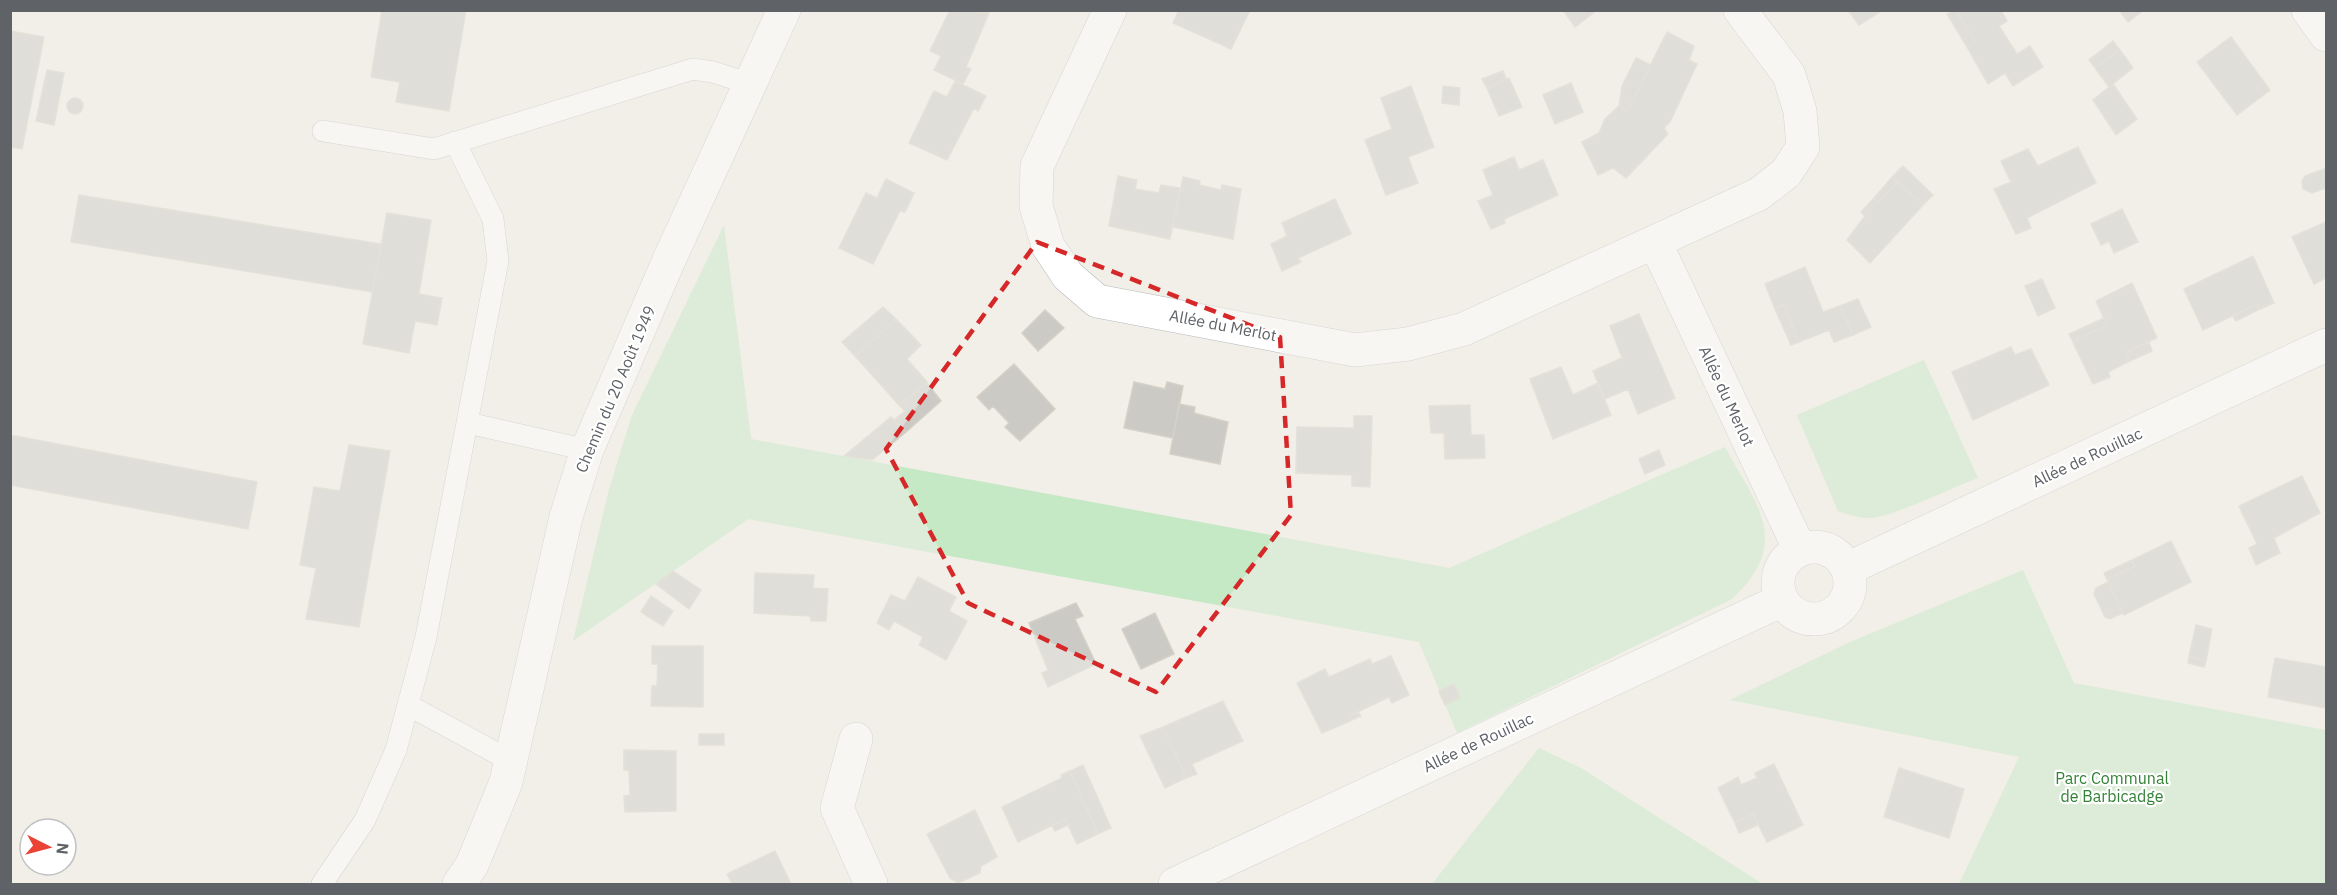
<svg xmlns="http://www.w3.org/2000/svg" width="2337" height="895" font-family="'IBM Plex Sans',sans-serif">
<rect width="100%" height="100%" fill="#f1efe8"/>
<path fill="#c5e8c5" d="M724,225L751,439L1449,568L1725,447C1758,507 1792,543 1732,599L1457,733L1419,642L748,519L573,641L609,489L632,415Z
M1924,360L1978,478C1953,487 1893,517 1870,518C1858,518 1849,515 1838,511L1797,415Z
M2023,570L2074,683L2326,730V884H1959L2019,757L1730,700L1850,642Z
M1539,748L1581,768L1763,884H1432Z"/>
<path fill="#cccac5" stroke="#d6d1c6" stroke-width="1.5" d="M382,10H466L449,111L396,102L400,82L371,77Z
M950,10L989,13L966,67L971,69L963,84L934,70L941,56L930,51Z
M1179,10H1250L1231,49L1173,23Z
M1563,10H1597L1575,27Z
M1848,10H1883L1859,25Z
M1956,10H2001L2007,21L1999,26L2017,54L2030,46L2043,67L2013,86L2005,73L1988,84L1967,47L1975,42Z
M1956,10L1975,42L1967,47L1947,14Z
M2119,10H2144L2128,22Z
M10,31L44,37L22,149L10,147Z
M1667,32L1694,46L1689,60L1697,64L1670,122L1664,128L1668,134L1626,178L1613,168L1598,175L1582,142L1599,133L1605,119L1619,106L1628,110Z
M2231,37L2270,90L2237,115L2197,62Z
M2113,41L2120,50L2095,68L2089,60Z
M2120,50L2133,68L2109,87L2095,68Z
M1636,58L1651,65L1628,110L1619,106L1622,86Z
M47,70L64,73L54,125L36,121Z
M1503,71L1506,79L1487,88L1482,79Z
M1509,78L1522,107L1499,116L1487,88Z
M955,81L986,96L978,111L974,108L947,160L909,143L934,91L947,97Z
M1571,83L1583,112L1555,124L1543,95Z
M2113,84L2137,119L2116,135L2093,100Z
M1411,86L1434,147L1408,157L1418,183L1386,195L1365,140L1392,129L1381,98Z
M1443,86L1460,88L1459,105L1442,103Z
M67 106a8 8 0 1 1 16 0a8 8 0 1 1-16 0Z
M2078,147L2096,183L2027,218L2031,228L2016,234L1994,189L2011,182L2001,161L2028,149L2038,166Z
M1514,157L1519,170L1543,160L1558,195L1504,219L1505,223L1491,229L1478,201L1493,195L1483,170Z
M1903,166L1933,195L1923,205L1892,177Z
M2326,168V188L2312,193L2303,189L2302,181L2305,176Z
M1118,176L1137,180L1135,189L1159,193L1161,185L1180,188L1170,239L1109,226Z
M1183,177L1200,181L1199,185L1221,190L1222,185L1241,189L1233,239L1173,227Z
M1892,177L1897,182L1878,202L1874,198Z
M886,179L914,193L905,212L900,211L873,264L839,248L866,193L877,198Z
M1897,182L1923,205L1870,263L1847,240L1865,216L1861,212L1874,198L1878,202Z
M79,195L381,244L372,292L71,242Z
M1335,199L1351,234L1298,258L1301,262L1282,271L1271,244L1287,236L1282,223Z
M2122,209L2138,242L2114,253L2109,241L2101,245L2091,224Z
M387,213L431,220L419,294L442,298L437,325L415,321L409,353L363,344Z
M2326,222V278L2314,284L2292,237Z
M2253,256L2274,303L2260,309L2257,304L2203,330L2184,289Z
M1805,267L1823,312L1840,306L1853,335L1834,342L1829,330L1799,342L1784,305L1775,309L1765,284Z
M2042,279L2055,308L2038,316L2025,286Z
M2132,283L2157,338L2126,352L2130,361L2108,372L2110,377L2093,384L2073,342L2107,325L2096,301Z
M1858,299L1871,327L1853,335L1840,306Z
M2257,304L2260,309L2236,321L2233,316Z
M1784,305L1799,342L1791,345L1775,309Z
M883,307L896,319L855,356L842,342Z
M1045,310L1064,328L1038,351L1022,333Z
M1639,314L1675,398L1638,414L1628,389L1605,399L1593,371L1622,358L1610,326Z
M2104,318L2107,325L2073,342L2069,334Z
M896,319L921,345L907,359L927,382L899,405L855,356Z
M2149,342L2152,351L2130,361L2126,352Z
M2011,347L2015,355L2031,349L2049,385L1973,420L1952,372Z
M1014,364L1055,409L1020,441L1005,427L1009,423L993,406L989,410L977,397Z
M1561,367L1573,395L1598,383L1611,415L1553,439L1530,379Z
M1134,382L1165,389L1167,382L1183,386L1173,438L1124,428Z
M927,383L941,401L906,432L894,420L905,411L899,405Z
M1179,404L1195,407L1194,413L1228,422L1220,464L1170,454Z
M1470,405L1471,435H1484L1485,458L1445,459L1444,433H1431L1429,406Z
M1354,416H1372L1370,487L1352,486V475L1296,473L1297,427L1354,428Z
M891,417L906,432L872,460L844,456Z
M10,435L257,482L248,529L10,485Z
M349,445L390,451L359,627L306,619L316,568L300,565L314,487L340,491Z
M1659,450L1665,465L1645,474L1639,459Z
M2302,476L2320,513L2274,538L2280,553L2256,565L2249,548L2257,544L2239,506Z
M2171,541L2191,582L2124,615L2107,579L2135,566L2132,560Z
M2132,560L2135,566L2107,579L2104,573Z
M673,571L701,590L689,609L656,584Z
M755,573L814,575L813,588L828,589L826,621H811L810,616L754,613Z
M918,577L956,597L949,611L967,621L946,660L919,645L923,637L894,621L889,630L877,623L891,595L905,601Z
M2108,582L2123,613L2110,619L2105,617L2094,594L2096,588Z
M651,596L673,611L663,626L641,612Z
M1076,603L1083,616L1075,619L1096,664L1048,687L1042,673L1048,670L1029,623Z
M1155,613L1174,654L1141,669L1122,629Z
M2196,625L2212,629L2206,661L2189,657Z
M652,646H703V707L651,706L652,686H657L658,664H652Z
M1391,656L1409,695L1392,703L1389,697L1349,716L1350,721L1322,733L1297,683L1325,669L1329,677L1370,659L1372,664Z
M2189,657L2206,661L2204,667L2188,663Z
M2275,658L2326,667V708L2268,697Z
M1454,684L1460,698L1445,705L1439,691Z
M1223,701L1243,741L1192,764L1197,774L1186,778L1163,727Z
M1358,712L1361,716L1350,721L1349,716Z
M1163,727L1186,778L1165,788L1140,736Z
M699,734H724V745H699Z
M624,750L676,751V811L625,812L624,796L630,795L629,770H624Z
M1774,764L1803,825L1767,842L1753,814L1735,823L1718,788L1738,777L1741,785L1757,778L1755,773Z
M1083,765L1111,828L1098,834L1070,771Z
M1899,768L1964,789L1949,838L1884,817Z
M1070,771L1098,834L1077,844L1065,819L1018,842L1002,807L1062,778L1061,775Z
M975,810L997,857L981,866L980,873L958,883L950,878L927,834Z
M1753,814L1758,825L1739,833L1735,823Z
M1065,819L1068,825L1055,831L1052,826Z
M775,851L791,884H732L727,874Z"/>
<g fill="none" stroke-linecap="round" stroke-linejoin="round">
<defs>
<path id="service" d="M323,131L434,149L693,69L713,72L750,84
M468,423L587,450
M408,705L511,761
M322,884L365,820L396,750L426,637L498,261L493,219L455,142"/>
<path id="minor" d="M1110,10L1037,166L1036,206L1048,246L1068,276L1097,301L1355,350L1408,344L1464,329L1759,194L1786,173L1803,147L1800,111L1789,75L1740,10
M1655,242L1800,550
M1778 583a36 36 0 1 1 72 0a36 36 0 1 1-72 0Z
M1847,569L2326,345
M856,739L837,808L871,884
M1175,884L1782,600"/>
<path id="tertiary" d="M2308,10L2326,35
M459,884L472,865L506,782L566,517L587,450L669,260L784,10"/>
</defs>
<use href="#service" stroke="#b5b8bc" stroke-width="22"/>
<use href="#minor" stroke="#b5b8bc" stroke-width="34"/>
<use href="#tertiary" stroke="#b5b8bc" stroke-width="34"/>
<use href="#service" stroke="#fff" stroke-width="21"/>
<use href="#minor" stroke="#fff" stroke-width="33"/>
<use href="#tertiary" stroke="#fff" stroke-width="33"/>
</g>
<path d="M0 0H2337V895H0ZM1037,242L1280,337L1291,515L1156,692L968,603L886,449Z" fill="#f1efe8" fill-opacity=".55" fill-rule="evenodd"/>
<path fill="none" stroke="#d62828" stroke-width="4.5" stroke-dasharray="12 8" stroke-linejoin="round" d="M1037,242L1280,337L1291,515L1156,692L968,603L886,449Z"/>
<g text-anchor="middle" stroke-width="4.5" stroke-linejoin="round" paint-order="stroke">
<g font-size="16" fill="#5f6368" stroke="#fff">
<text transform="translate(1223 325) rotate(11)" y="6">Allée du Merlot</text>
<text transform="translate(615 389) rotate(-67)" y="6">Chemin du 20 Août 1949</text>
<text transform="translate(1727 396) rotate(65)" y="6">Allée du Merlot</text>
<text transform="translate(2087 457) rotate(-25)" y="6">Allée de Rouillac</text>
<text transform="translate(1478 742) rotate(-25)" y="6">Allée de Rouillac</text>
</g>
<g font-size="16" fill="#348238" stroke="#fff">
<text x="2112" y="784">Parc Communal<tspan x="2112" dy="18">de Barbicadge</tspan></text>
</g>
</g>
<rect width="2337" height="895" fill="none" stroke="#5f6368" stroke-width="24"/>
<g transform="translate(48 847) rotate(96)"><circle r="28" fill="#ffffff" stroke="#bfc1c3" stroke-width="1.5"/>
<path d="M0-4.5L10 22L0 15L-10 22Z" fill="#ea4335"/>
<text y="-9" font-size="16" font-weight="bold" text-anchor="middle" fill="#5f6368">N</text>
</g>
</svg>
